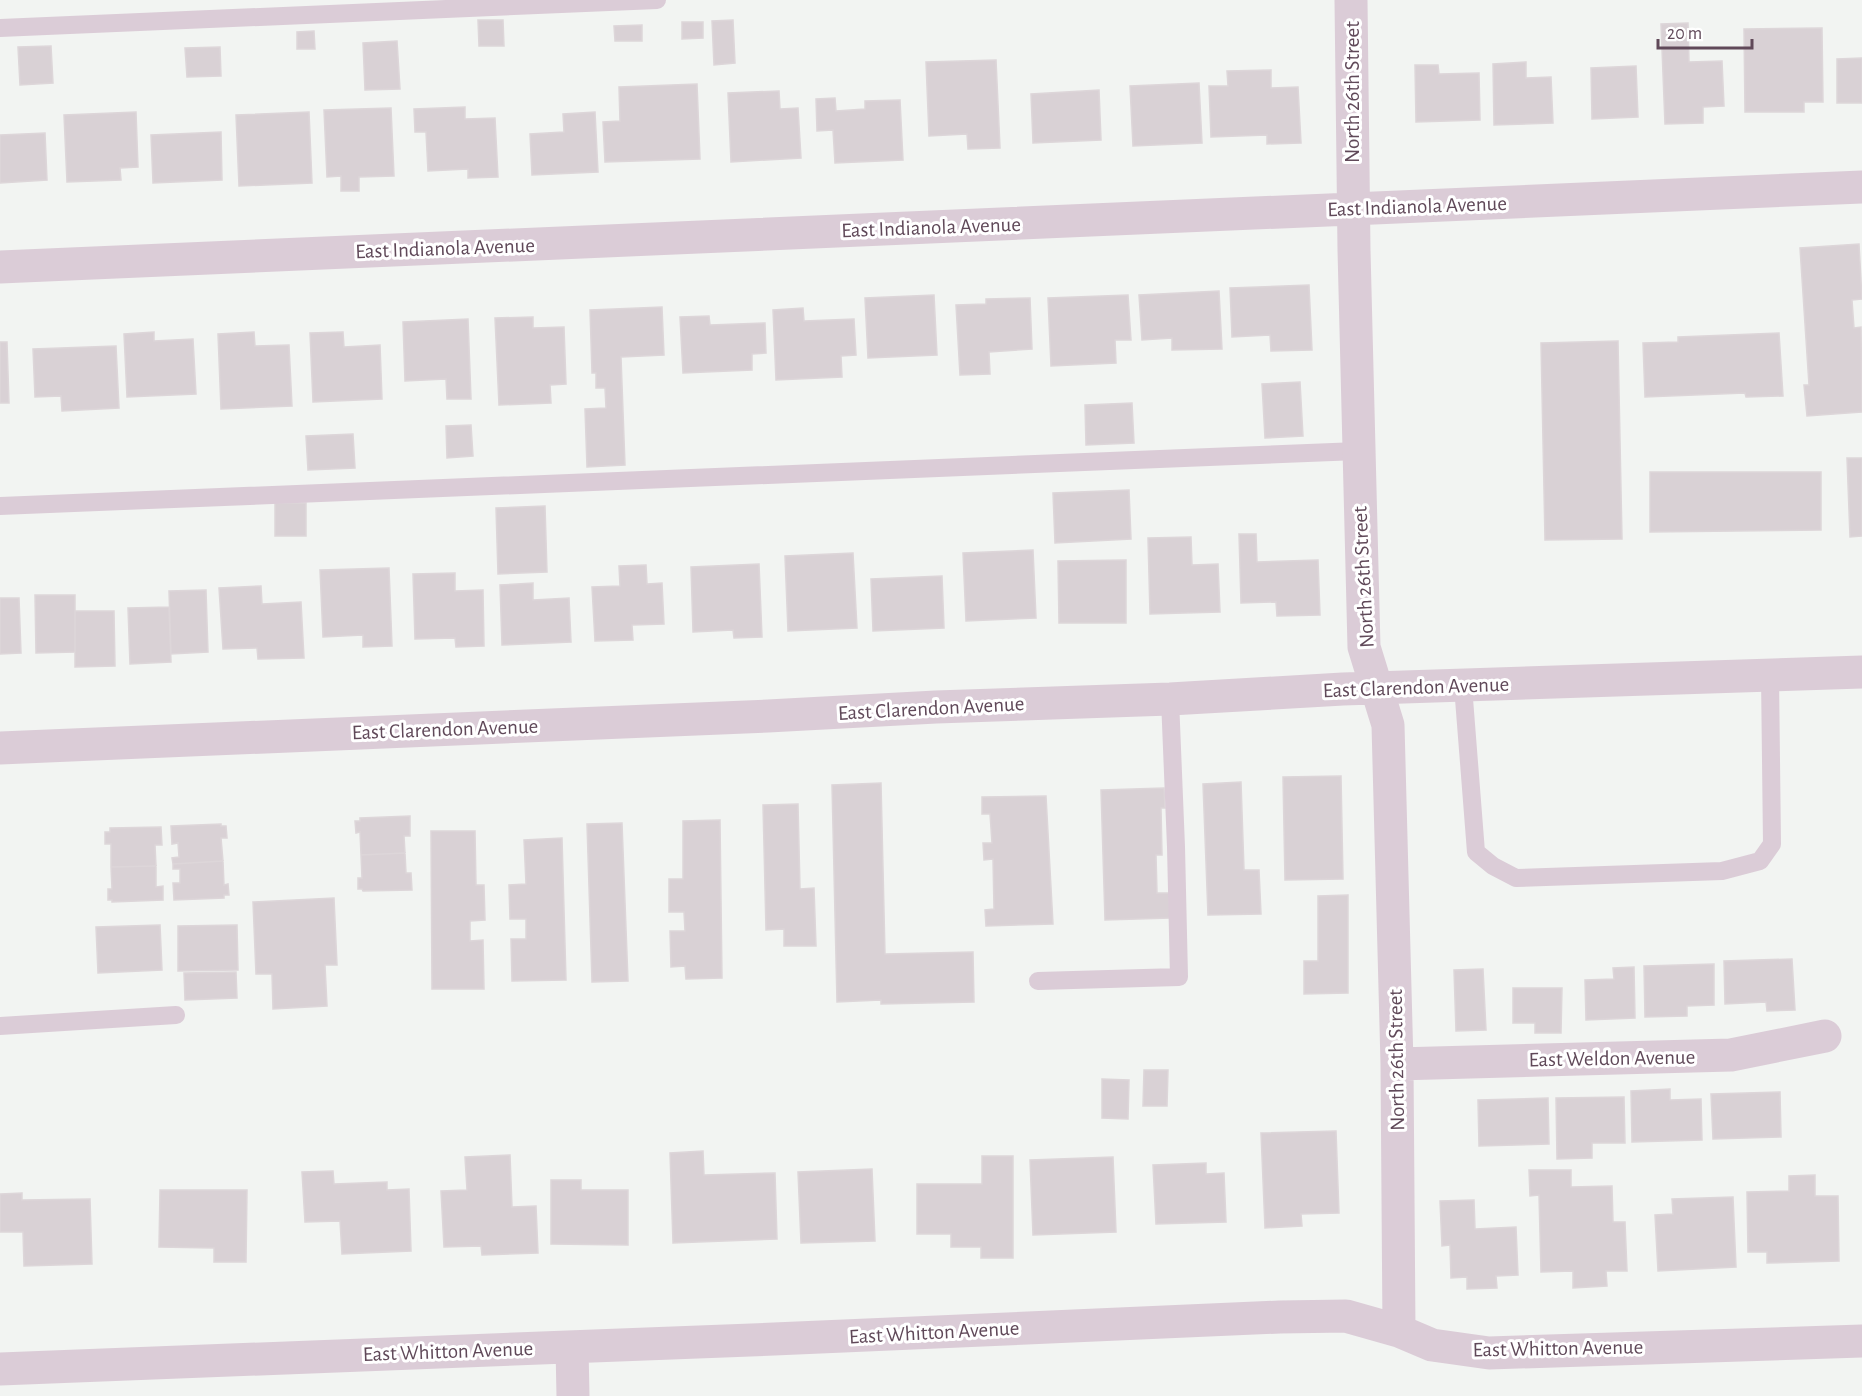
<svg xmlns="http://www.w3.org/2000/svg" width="1862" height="1396" font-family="'Alegreya Sans',sans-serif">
<rect width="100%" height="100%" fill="#f2f4f2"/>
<path fill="#d9d1d5" stroke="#ddd6d9" stroke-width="1.5" d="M478,20H503L504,46H479Z
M733,20L735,63L714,65L712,21Z
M682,22H703V38L682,39Z
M1688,23L1689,62L1722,61L1724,106L1703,107V123L1665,124L1661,24Z
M642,25V41H615L614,26Z
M1822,28L1823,102H1804V112H1745L1744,29Z
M314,31L315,49H297V32Z
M397,41L400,89L365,90L363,43Z
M51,46L53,83L20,85L18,47Z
M220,47L221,76L187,77L185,48Z
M1862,58V103H1837V59Z
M996,60L1000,148L968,149L967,134L929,136L926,62Z
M1526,62V78L1551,77L1553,123L1494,125L1493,64Z
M1415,65H1438L1439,74L1479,73L1480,120L1416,122Z
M1636,66L1638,117L1592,119L1591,68Z
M1271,70V88L1298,87L1301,143L1267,144V135L1211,137L1209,86H1228L1227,71Z
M1199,83L1202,143L1133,146L1130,86Z
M697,84L700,159L605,162L603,122L620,121L619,87Z
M1099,90L1101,140L1033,143L1031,94Z
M779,91L780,109L798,108L801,158L731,162L728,93Z
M835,98L836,111L865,109V101L900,100L903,160L835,163L833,130L817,131L816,99Z
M465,107V119L495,118L498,177L468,178V169L428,171L426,132H415L414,109Z
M391,108L394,176L359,177V191H341V176L327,177L324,110Z
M136,112L138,167L120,168L121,180L67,182L64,115Z
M309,112L312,183L239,186L236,115Z
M595,112L598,172L532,175L530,134L564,132L563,114Z
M221,132L222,180L153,183L151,135Z
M45,133L47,180L0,183V135Z
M1859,244L1862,299L1852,300L1854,328L1861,327L1862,412L1807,416L1804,385H1809L1800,248Z
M1309,285L1312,350L1271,351L1270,335L1232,337L1230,288Z
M1219,291L1222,349L1172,350V338L1142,340L1139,295Z
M934,295L937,355L868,358L865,298Z
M1128,295L1131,340H1115L1116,363L1051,366L1048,298Z
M1030,298L1032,349L989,352L990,374L960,375L956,305L986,304V299Z
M662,307L664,355L621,357L625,465L587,467L585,409L606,408L605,388H596V373H592L590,310Z
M803,308L804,321L854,319L856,355L841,356L842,377L776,380L773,310Z
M709,316L710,325L765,323L766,353L752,354V370L683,373L680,317Z
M533,317V328L564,327L566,384L550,385L551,403L499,405L495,318Z
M468,319L471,399H447L446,379L405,381L403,322Z
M154,332V341L193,339L196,394L127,397L124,334Z
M254,332L255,346L289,345L292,406L221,409L218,334Z
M343,332L344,347L380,345L382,399L313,402L310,333Z
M1779,333L1783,396L1746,397L1745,393L1645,397L1643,343L1678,342V337Z
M1618,341L1622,539L1545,540L1541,343Z
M0,342H7L9,403H0Z
M116,346L119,408L62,411L61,396L35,397L33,349Z
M1300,382L1303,436L1265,438L1262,384Z
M1132,403L1134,443L1086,445L1085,405Z
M471,425L473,456L447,458L446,426Z
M353,434L355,468L308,470L306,436Z
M1847,458H1862V536L1850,537Z
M1650,472H1821V530L1650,532Z
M1129,490L1131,539L1055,543L1053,493Z
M275,503H306V536H275Z
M545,506L547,572L498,574L496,508Z
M1239,534H1256L1257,562L1318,560L1320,615L1277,616L1276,602L1241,603Z
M1191,537L1192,565L1218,564L1220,612L1150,614L1148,538Z
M1033,550L1036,618L966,621L963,553Z
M853,553L857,628L788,631L785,556Z
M1126,560V623H1059L1058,561Z
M759,564L762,637L734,638L733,630L693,632L691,567Z
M646,565L647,584L662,583L664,624L632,625L633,640L595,641L592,587L620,586L619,566Z
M389,568L392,646L363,647V635L323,637L320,570Z
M455,573V591L483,590L484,646L456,647L455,638L415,639L413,574Z
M942,576L944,628L873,631L871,579Z
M533,583V600L569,598L571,642L502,645L500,585Z
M261,586L262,604L301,602L304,658L258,659L257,648L223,649L219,588Z
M206,590L208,652L171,654L169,591Z
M35,595H75V652L36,653Z
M0,598H19L21,653L0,654Z
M169,607L171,662L130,664L128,608Z
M75,611H114L115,666L75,667Z
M1341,776L1343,879L1285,880L1283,777Z
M1241,782L1244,870H1259L1261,914L1208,915L1203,784Z
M881,783L885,954L973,952L974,1002L881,1004V1000L837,1002L832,785Z
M1164,788L1165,808H1161L1162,855H1156L1157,893H1169L1170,918L1105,920L1101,790Z
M1046,796L1053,924L986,926L985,910L994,909L993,859L984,860L983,843H992L990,814H982V797Z
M798,804L800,889L814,888L816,946H784V929L766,930L763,805Z
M410,816V836H404L405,853L361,855L360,832L356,833L355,821H360V818Z
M720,820L722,978L686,979L685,966L671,967L670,931H685L684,912H669V879H683V821Z
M622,823L628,981L592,982L587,824Z
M221,824V826H226L227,838H221L223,861L173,864L172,858L179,857L178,843L172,844L171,826Z
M161,827L162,845H155L156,866L111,867V844H105V832H110V828Z
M431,831H475L476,885H484L485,920L470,921V941L483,940L484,989H432Z
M562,838L566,980L512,981L511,939H526V919H510L509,885L526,884L524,840Z
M405,853L406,873H411L412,890L363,891L362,889H358V878H362L361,855Z
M223,861L224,885L228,884L229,895H224V898L174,900L173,883H180V869H173V864Z
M156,866V887L163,886V900L112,902V900H108V889H112L111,867Z
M1348,895V993L1304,994V961H1318V896Z
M334,898L337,965H325L327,1006L273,1009L272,974H256L253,902Z
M160,925L162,970L98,973L96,927Z
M237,925L238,970L178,971V926Z
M1792,959L1795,1010L1767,1011L1766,1002L1725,1004L1724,961Z
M1714,964V1005L1687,1006V1016L1645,1017L1644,966Z
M1634,967L1635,1018L1586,1020L1585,980L1614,979L1613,968Z
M1483,969L1486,1030L1456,1031L1454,970Z
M236,972L237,998L185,1000L184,973Z
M1513,988H1562L1561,1033H1535V1023H1513Z
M1144,1070H1168L1167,1106H1143Z
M1102,1079L1129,1080L1128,1119L1102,1118Z
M1670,1089V1100L1701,1099L1702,1140L1632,1142L1631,1091Z
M1780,1092L1781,1137L1713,1139L1711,1094Z
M1624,1097L1625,1143H1592V1158L1557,1159L1556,1098Z
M1548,1098L1549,1144L1479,1146L1478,1100Z
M1336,1131L1339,1213L1301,1214L1302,1226L1265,1228L1261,1133Z
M703,1151L704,1175L775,1173L777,1239L673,1243L670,1153Z
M510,1155L512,1207L536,1206L538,1253L482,1255L481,1246L444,1247L441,1191L467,1190L465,1157Z
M982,1156H1013V1258H981V1247H951V1234H917V1184H982Z
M1113,1157L1116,1232L1033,1235L1030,1160Z
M1206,1163V1174L1224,1173L1226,1222L1156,1224L1153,1165Z
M872,1169L875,1241L801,1243L798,1172Z
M1529,1170H1571V1187L1612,1186L1613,1222H1625L1627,1271H1606L1607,1286L1573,1288V1271L1541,1272L1539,1195L1530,1196Z
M333,1171L334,1184L387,1182V1190L409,1189L411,1251L342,1254L340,1221L305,1222L302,1172Z
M1815,1175V1196H1838L1839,1261L1767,1263V1252H1748L1747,1192L1789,1191V1176Z
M551,1180H581V1190H628V1245L551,1244Z
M160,1190H247L246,1262H214V1248L159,1247Z
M22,1193V1200L90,1199L92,1264L24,1266L23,1232H0V1194Z
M1733,1197L1736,1267L1658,1271L1655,1215L1673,1214L1672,1199Z
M1474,1200L1475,1229L1516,1227L1518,1275L1496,1276L1497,1288L1467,1289V1277L1451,1278L1450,1245L1442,1246L1440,1201Z"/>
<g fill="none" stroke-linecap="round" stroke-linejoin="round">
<path stroke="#dbccd7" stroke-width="18" d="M0,28L657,0
M0,506L1358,451
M1463,686L1476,852L1493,866L1516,878L1722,871L1760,861L1772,844L1770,676
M1038,981L1179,977L1176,847L1170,699
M0,1026L176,1015"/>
<path stroke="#dbccd7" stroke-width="33" d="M1351,0L1354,250L1364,647L1388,725L1397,1064L1399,1331
M0,267L1862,187
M0,748L768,716L936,707L1170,699L1343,689L1862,672
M1397,1064L1731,1055L1825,1036
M572,1347L573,1396
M0,1369L774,1339L1280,1317L1346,1316L1399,1331L1432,1345L1489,1353L1862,1341"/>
</g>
<g text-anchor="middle" stroke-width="6" stroke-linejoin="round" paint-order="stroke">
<g font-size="21" fill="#604959" stroke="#fff">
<text transform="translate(1352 92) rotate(-90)" y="7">North 26th Street</text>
<text transform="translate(1417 206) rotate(-2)" y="7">East Indianola Avenue</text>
<text transform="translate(931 227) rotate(-2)" y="7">East Indianola Avenue</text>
<text transform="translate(445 248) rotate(-2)" y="7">East Indianola Avenue</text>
<text transform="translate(1363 577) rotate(-93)" y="7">North 26th Street</text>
<text transform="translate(1416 687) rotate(-2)" y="7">East Clarendon Avenue</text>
<text transform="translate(931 708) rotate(-3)" y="7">East Clarendon Avenue</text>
<text transform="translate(445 729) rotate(-2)" y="7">East Clarendon Avenue</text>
<text transform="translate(1612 1058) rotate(-1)" y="7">East Weldon Avenue</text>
<text transform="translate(1396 1060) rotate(-91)" y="7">North 26th Street</text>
<text transform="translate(934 1332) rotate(-3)" y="7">East Whitton Avenue</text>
<text transform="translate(1558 1348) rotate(-1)" y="7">East Whitton Avenue</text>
<text transform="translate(448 1351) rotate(-2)" y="7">East Whitton Avenue</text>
</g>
</g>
<path d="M1658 39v9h94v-9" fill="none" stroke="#604959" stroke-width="3"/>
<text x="1667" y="39" font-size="18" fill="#604959" stroke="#ffffff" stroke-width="4.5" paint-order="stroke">20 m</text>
</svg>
